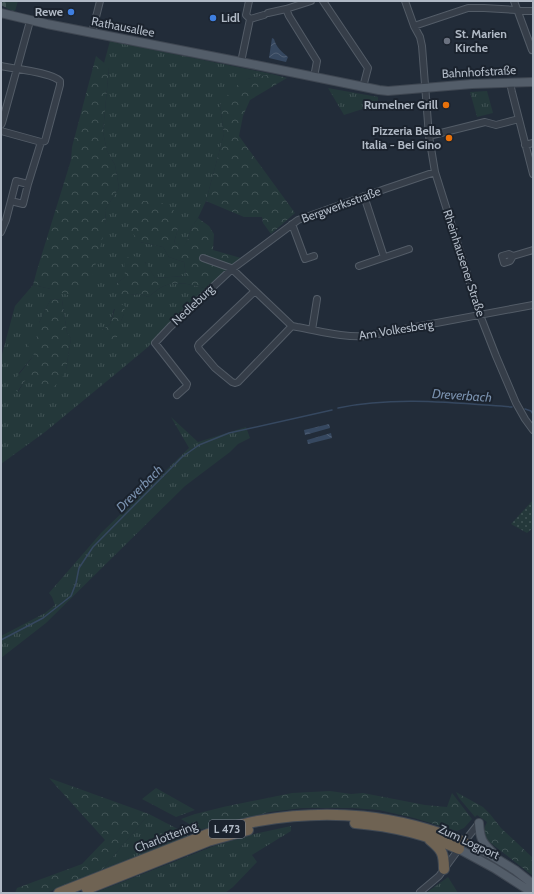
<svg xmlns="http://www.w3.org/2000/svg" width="534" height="894" font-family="Cabin,sans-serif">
<defs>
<pattern id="grass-tufts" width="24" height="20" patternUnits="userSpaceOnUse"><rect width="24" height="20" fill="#24383a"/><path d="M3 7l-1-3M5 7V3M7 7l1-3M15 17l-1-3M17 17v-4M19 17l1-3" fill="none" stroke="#415355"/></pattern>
<pattern id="forest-crowns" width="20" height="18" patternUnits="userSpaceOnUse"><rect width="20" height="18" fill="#24383a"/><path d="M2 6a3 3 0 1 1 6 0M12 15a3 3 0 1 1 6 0" fill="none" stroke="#415355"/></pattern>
<pattern id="cemetery-stones" width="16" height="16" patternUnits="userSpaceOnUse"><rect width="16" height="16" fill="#24383a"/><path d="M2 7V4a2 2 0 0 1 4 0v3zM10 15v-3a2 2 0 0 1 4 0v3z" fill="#415355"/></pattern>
<pattern id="garden-dots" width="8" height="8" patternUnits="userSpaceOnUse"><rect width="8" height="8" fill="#24383a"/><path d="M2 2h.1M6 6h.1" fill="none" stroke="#415355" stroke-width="1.8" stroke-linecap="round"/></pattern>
<pattern id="water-waves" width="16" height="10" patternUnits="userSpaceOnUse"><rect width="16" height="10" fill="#364860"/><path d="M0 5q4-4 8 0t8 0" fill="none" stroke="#516075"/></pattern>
</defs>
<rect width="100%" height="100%" fill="#222c39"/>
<path fill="url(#grass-tufts)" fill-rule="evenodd" d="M110,41L272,74L247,79L220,105L224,134L206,201L198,218L191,228L188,239L184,247L174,243L178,228L140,242L163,247L169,257L184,262L186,276L155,278L145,262L125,270V277L116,284L129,295L141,294L148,297C153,294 158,288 164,286C178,280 194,285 208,289L171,322L148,347L118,372L45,432L1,464V358L15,306L33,285L51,289L106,225L105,210L119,188L115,165L107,151L103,132L109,68L104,63ZM51,299L62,300L67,333L71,338L66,370L34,382L27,377L18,392L19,373L34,355L39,323L46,308ZM114,309L124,314L121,321L102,330L110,324Z
M328,88L378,97V104L344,115Z
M487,91L493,113L477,117L470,92Z
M171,417L198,442L246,427L250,438L238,444L230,452L185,486L46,623L1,658V636L45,613L55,605L52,597L49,593L101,533L189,448Z
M156,788L195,810L176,817L142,799Z
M149,814L191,836L100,872Z
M291,826V831L252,855L257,862L233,887L225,893H94L214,846L250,835Z
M448,877L458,893H426Z"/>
<path fill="url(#forest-crowns)" d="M96,56L109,67L103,132L107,151L115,165L119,188L105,210L106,225L92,278L76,298L51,289L33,285L37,270L71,160L72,147Z
M272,74L287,78L250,100L243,116L239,136L295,213L271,234L263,223L262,217H244L206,201L224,134L220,105L233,88L247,79Z
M143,201C160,200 180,205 178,227C177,233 175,238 174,243L184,246L188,239L191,228L198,218L209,226L214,234L213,250L241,258L208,289C194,285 178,280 164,286C158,288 153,294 148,297L141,294L129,295L115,294L116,284L125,277L124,259C141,250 148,266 155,278L186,276L184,262L169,257L163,247L140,242L129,229L130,211Z
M51,299L62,300L67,333L71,338L66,370L61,380L46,394L27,378L17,392L13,382L34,355L27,344L37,338L34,323H39L46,308Z
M117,303L125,306L124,314L121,321L115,345L111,348L101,339L102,330L110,324Z
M49,778L149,814L100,872L46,893H15L17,888L82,864L105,840Z
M330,791L351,794L363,793L425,805L447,807L452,793L472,819L464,828L457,831L414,818L379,810L353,808H302L270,812L199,830L181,819L195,814L223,807L292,793Z
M456,792L483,807L490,814L501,828L533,858V876L488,841C482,833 483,831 487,822L477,815L475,817L459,798Z"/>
<path fill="url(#cemetery-stones)" d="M1,1H18L15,11L10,10L1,5Z"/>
<path fill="url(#garden-dots)" d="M533,500V528L527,533L511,524Z"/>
<path fill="url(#water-waves)" d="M272,38L274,39C276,47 282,52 288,57L286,62L269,58Z
M329,424L330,428L305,435L304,430Z
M331,433L332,438L308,444L307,440Z"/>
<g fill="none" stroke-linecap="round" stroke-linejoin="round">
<path stroke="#364860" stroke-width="1.5" d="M338,408C395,396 455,403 512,407
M525,409L531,411L533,414
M1,640L43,618L71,596L76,583L79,568L93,547L182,457L199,445L229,433L332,410"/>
<defs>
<path id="minor" d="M249,1L246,15L250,19
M311,1L286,9L289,16L317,61L314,77
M323,1L368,68L363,87
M405,1L414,26L420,37L422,46L429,136L435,172L480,315L496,356L516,403L525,419L533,430
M514,1L532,50
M268,13L286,9
M414,26L468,8H484L533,11
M92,33L100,1
M241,62L250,19L264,15
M1,66C14,69 51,72 60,81V85L45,141L41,142L28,184L16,181L6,220L1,232
M510,83L512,92L533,174
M1,125L2,123L30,21
M1,131L41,142
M429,136L485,122L496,125L519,119
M525,145L533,143
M364,196L384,257
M11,201L23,204L28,184
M292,224L305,259L314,256
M513,256L510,261L504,263L502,256L509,254L513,256L533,250
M203,258L231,268L292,326L297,327C320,331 344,338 367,336L533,305
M359,266L409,249
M255,291L199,344L198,346L199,349L215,368L232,382L235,383L238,382L292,326
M312,330L317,299
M177,395L186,387L187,384L155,343L170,327L232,269L298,220L385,189L435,172
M420,892L439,876L464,842L479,823"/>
<path id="major" d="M1,13L47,24L241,62L379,90L388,91L472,84L533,82
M479,823C480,839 482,842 493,853
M464,842L489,854L515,870L533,884
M459,849L494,868L533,893"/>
<path id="highway" d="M355,823C391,826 426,834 459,849
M430,840C442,850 444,853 444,869
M87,889L208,841L248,830
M59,893L208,834C225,829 241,824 258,821C331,808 396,815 464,842"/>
</defs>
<use href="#minor" stroke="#535c67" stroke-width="8"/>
<use href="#major" stroke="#3f4752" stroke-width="10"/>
<use href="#highway" stroke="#404954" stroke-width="12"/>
<use href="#minor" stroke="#363e49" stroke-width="6"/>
<use href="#major" stroke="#535d69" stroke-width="8"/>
<use href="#highway" stroke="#6f6353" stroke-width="10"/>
</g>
<g fill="#3f7fe0" stroke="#1b232e" stroke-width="1.5">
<circle cx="71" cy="12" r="4"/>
<circle cx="213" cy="18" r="4"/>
</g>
<circle fill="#6b7280" stroke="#1b232e" stroke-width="1.5" cx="447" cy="41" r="4"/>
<g fill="#e8710a" stroke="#1b232e" stroke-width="1.5">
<circle cx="446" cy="105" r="4"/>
<circle cx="449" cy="138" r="4"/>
</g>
<g text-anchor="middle" stroke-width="4" stroke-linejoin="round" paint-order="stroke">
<rect fill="#1b232e" stroke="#838c98" stroke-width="1" x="209" y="820" width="36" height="18" rx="3"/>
<g font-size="11" font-weight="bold" fill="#b0b9c5">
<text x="227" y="833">L 473</text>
</g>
<g font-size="12" font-weight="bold" fill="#b0b9c5" stroke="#1b232e" text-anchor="end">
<text x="63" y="16">Rewe</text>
<text x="221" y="22" text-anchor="start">Lidl</text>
<text x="455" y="38" text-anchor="start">St. Marien<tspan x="455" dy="14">Kirche</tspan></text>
<text x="438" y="109">Rumelner Grill</text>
<text x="441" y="135">Pizzeria Bella<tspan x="441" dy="14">Italia - Bei Gino</tspan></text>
</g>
<g font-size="12" fill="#b0b9c5" stroke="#1b232e">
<text transform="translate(123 27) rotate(11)" y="4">Rathausallee</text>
<text transform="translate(479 72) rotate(-3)" y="4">Bahnhofstraße</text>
<text transform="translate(341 205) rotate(-20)" y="4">Bergwerksstraße</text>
<text transform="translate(464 263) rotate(72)" y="4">Rheinhausener Straße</text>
<text transform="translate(193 305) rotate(-43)" y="4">Nedleburg</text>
<text transform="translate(396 330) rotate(-9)" y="4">Am Volkesberg</text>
<text transform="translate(166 837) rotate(-21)" y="4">Charlottering</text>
<text transform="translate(469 842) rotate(25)" y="4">Zum Logport</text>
</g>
<g font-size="13" font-style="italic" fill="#7990ad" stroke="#1b232e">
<text transform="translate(462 395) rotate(4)" y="5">Dreverbach</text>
<text transform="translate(139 488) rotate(-45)" y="5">Dreverbach</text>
</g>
</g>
<rect width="534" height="894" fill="none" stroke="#b0b9c5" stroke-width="4"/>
</svg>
